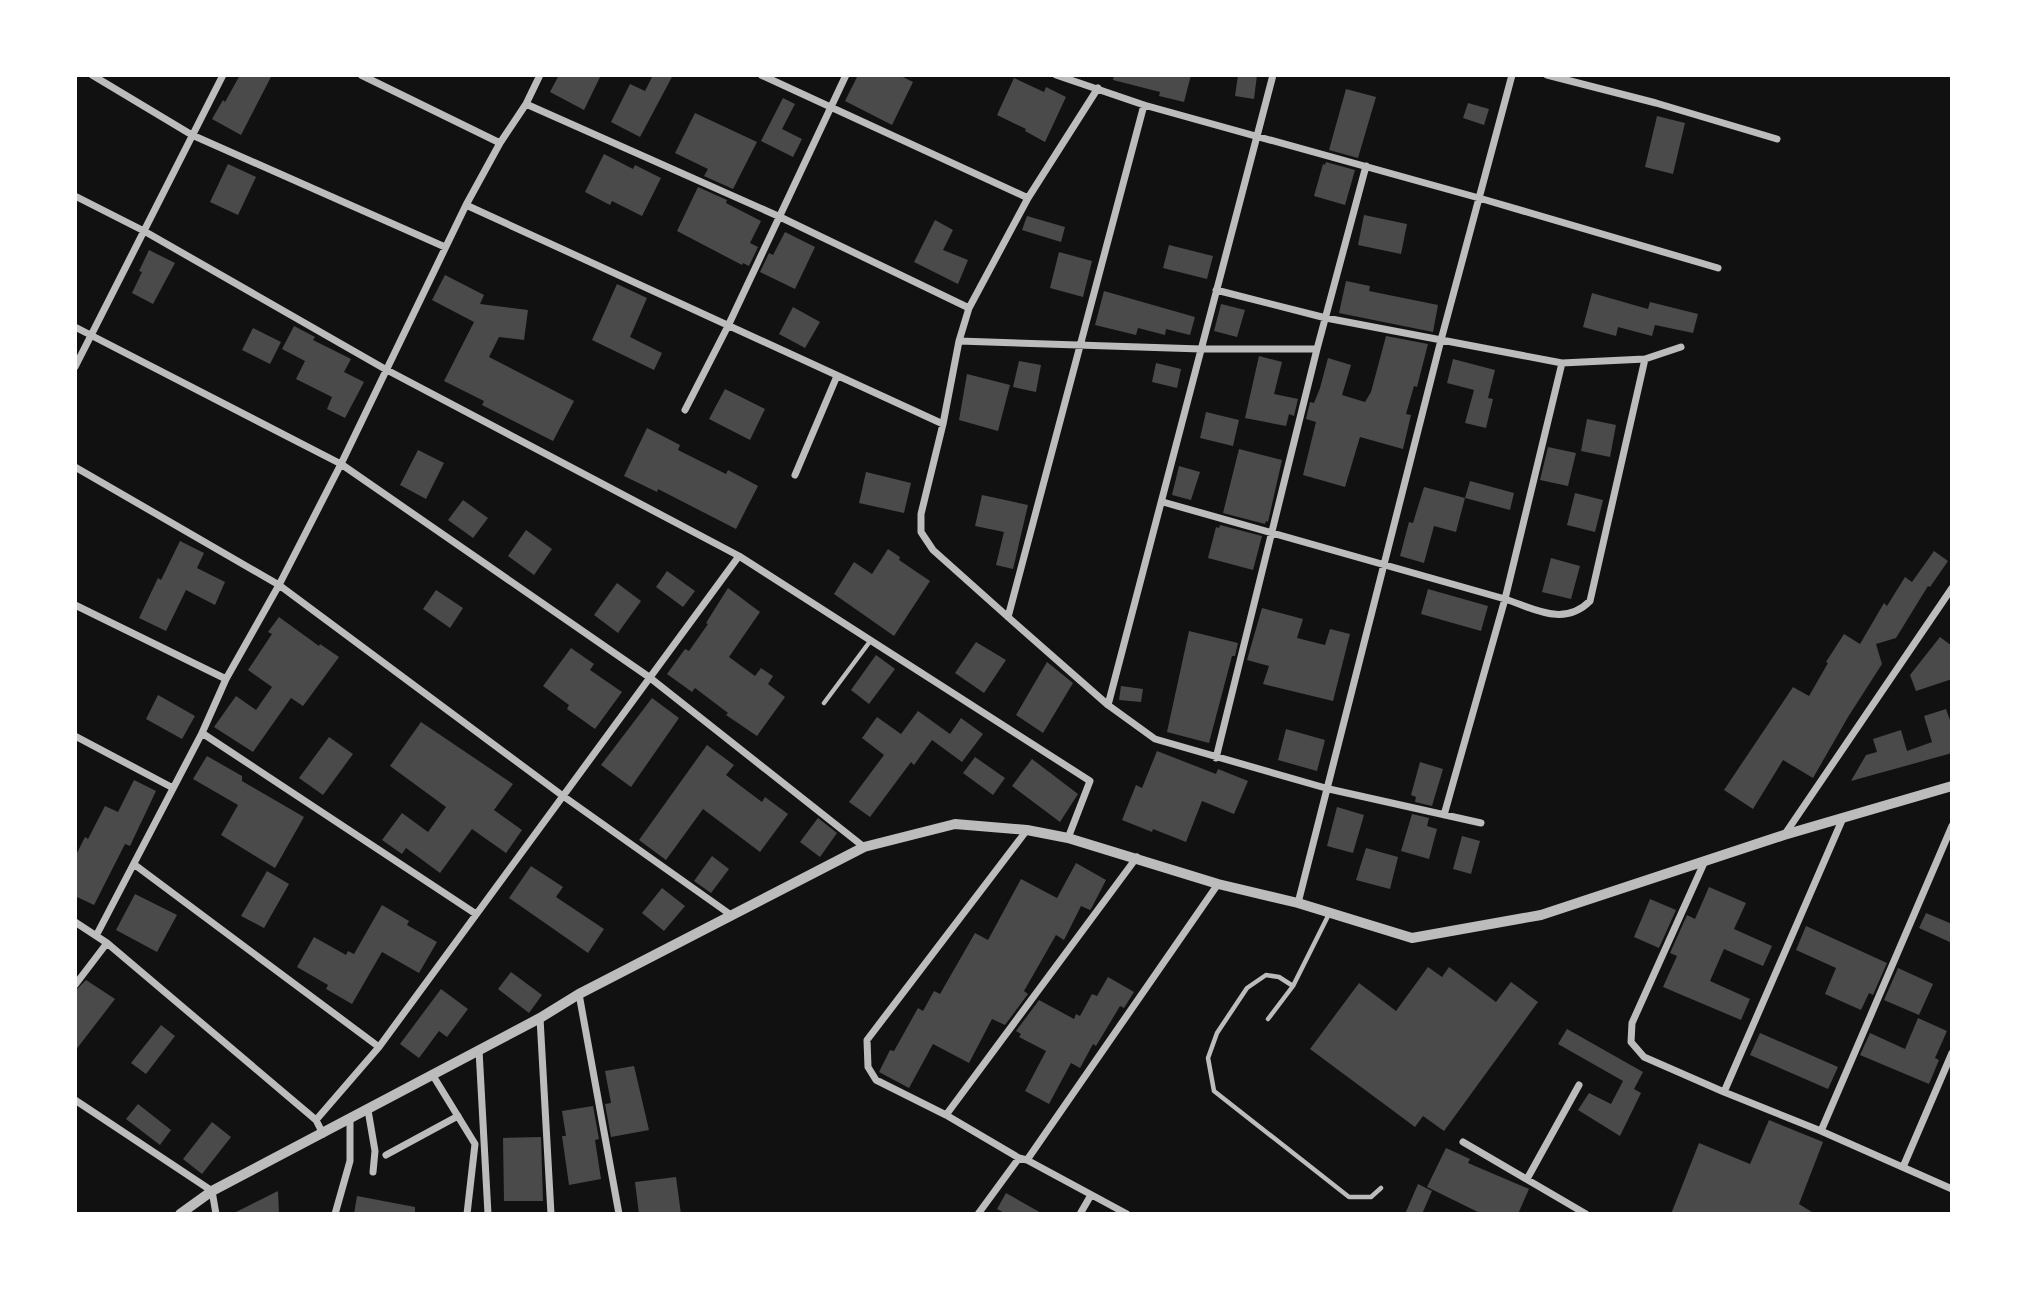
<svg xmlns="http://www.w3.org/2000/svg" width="2027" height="1289" font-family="'Space Grotesk',sans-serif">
<rect width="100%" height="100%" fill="#111"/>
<path fill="#4a4a4a" d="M240,75H272L241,135L212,119L223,100L225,102Z
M559,75H601L584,110L550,92Z
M653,75H673L640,137L611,122L630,84L645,91Z
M858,75H899L913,82L892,125L845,101Z
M1114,75H1191L1184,102L1159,96L1160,92L1113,80Z
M1238,75H1257L1254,99L1235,96Z
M1014,78L1044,92L1046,87L1066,97L1045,142L1025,131L1026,129L997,115Z
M1346,89L1376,97L1358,158L1329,150Z
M783,98L795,104L782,129L802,139L793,157L761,141Z
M1468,103L1489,109L1484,125L1463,118Z
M695,113L757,142L733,189L704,176L708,169L675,153Z
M1657,116L1685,123L1673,174L1645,167Z
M604,154L633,169L635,165L661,178L642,216L612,201L610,205L585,192Z
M1326,162L1355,170L1345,205L1314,196L1323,164L1325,165Z
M228,164L256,177L238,215L210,202Z
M698,187L727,200L726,203L761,221L750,243L758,247L749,266L743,263L742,265L677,231Z
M1364,215L1407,224L1401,254L1358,245Z
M1027,216L1065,227L1061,242L1022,230Z
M935,220L953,230L943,250L968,260L958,284L914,262Z
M785,232L815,247L795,289L760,272L769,253L773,255Z
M1169,245L1213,256L1207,279L1163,268Z
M149,250L175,263L153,304L132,293L142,272L139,271Z
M1059,252L1092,261L1083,297L1050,288Z
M445,275L484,295L480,304L528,310L524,340L499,337L489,357L574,401L553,441L482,405L484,401L444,381L474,322L432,300Z
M1346,281L1370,286L1369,291L1438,305L1433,332L1339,313Z
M617,284L647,298L630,337L662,353L654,370L592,340Z
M1104,291L1195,317L1190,335L1166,329L1165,335L1138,328L1136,335L1095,325Z
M1592,293L1648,309L1650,302L1698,314L1693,333L1655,325L1652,336L1618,327L1616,336L1583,327Z
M1221,304L1245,310L1237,337L1214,331Z
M793,307L820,322L805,348L779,334Z
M294,326L315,337L313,340L351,359L344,372L364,382L345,418L327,409L332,397L296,379L305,361L282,349Z
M253,328L281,342L270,364L242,350Z
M1386,336L1428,344L1417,387L1414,386L1406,414L1411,415L1403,449L1360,437L1345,487L1303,475L1316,422L1306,419L1310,402L1314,403L1320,388L1328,358L1351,365L1342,395L1365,402L1371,392Z
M1259,356L1282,362L1274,394L1298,399L1294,416L1289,414L1286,426L1245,418Z
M1453,359L1495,370L1488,398L1493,399L1486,428L1465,423L1474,390L1447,383Z
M1019,361L1041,365L1036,392L1013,387Z
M1156,363L1181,369L1177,388L1152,382Z
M967,374L1010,385L998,431L959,420Z
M725,389L765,409L750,440L709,419Z
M1206,412L1239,420L1233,446L1200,438Z
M1587,419L1616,425L1610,457L1581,451Z
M647,428L680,445L678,450L726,474L728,470L758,486L736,529L658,489L657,492L624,476Z
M1548,447L1576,453L1568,486L1540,480Z
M1239,449L1282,460L1268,522L1266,521L1265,524L1223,513Z
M418,450L444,463L426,499L400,485Z
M1179,466L1200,472L1191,500L1172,495Z
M866,472L911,483L904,513L859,503Z
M1470,481L1514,493L1510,510L1465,498Z
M1424,487L1465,498L1456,532L1434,526L1424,563L1400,556L1409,522L1413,523Z
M1575,493L1603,500L1595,532L1567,525Z
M982,495L1028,505L1013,569L996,565L1004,532L975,526Z
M463,500L488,518L473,538L448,520Z
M1220,525L1262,536L1253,570L1208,558L1216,527L1219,528Z
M526,530L552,549L534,575L508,556Z
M180,541L204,553L197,568L225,582L215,605L186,590L166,631L139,618L158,578L161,580Z
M888,549L900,557L899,560L930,581L894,636L834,594L854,562L872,574Z
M1934,551L1948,561L1930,587L1928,586L1896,638L1876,644L1882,664L1848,717L1813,778L1783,760L1753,809L1724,790L1793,687L1809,696L1828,663L1826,662L1844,634L1860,644L1884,603L1887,606L1905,577L1912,582Z
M1551,558L1580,566L1571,599L1542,592Z
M667,571L695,591L683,607L656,587Z
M617,583L641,601L618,633L594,615Z
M728,588L760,612L729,657L755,676L761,668L773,676L768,684L785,697L757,736L726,715L728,713L695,688L692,692L667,674L685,649L689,651L708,624L706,623Z
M1428,589L1488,606L1481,631L1421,614Z
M436,590L463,608L450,628L423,609Z
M1262,608L1303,619L1297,638L1325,645L1330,629L1350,634L1333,701L1263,684L1269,666L1247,660Z
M279,617L319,646L320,644L339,657L303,706L291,698L253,752L214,727L236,696L256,710L272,687L248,670L272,634L268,632Z
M1189,631L1238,643L1235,656H1232L1209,743L1167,732Z
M1940,637L1952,646V679L1916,691L1910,675Z
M976,642L1006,660L984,693L955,673Z
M571,648L594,664L590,670L622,692L595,729L567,709L569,705L543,686Z
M876,655L895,669L869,704L851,690Z
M1047,662L1073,683L1043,733L1016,715Z
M1121,686L1143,689L1141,702L1119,700Z
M158,695L195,716L182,739L146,719Z
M652,698L679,718L631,787L601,765Z
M1946,709L1952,726V753L1851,781L1866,755L1877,752L1873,739L1901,730L1907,751L1932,742L1924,716Z
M918,711L950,734L961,718L983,734L962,762L932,740L914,765L911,762L870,817L849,802L884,755L862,738L877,717L901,734Z
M421,722L513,784L494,810L522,830L506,853L472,829L440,873L406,848L402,854L382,840L402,813L428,832L446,807L390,766Z
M1286,729L1325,740L1317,771L1278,760Z
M329,737L353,754L323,795L299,778Z
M707,745L734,765L726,775L762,802L765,797L788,814L760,852L703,809L666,860L639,840Z
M1157,751L1216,774L1218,769L1248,781L1234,814L1202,801L1186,842L1153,829L1152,832L1122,820L1136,785L1142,788Z
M207,756L242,776V781L304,817L275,868L221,835L238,805L193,779Z
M975,757L1005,778L993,795L963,773Z
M1032,759L1078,794L1060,822L1012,786Z
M1420,762L1443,769L1432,806L1415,802L1416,797L1411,795Z
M134,780L156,791L130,846L125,844L94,905L75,896V857L85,837L88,839L105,806L118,812Z
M1337,807L1364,815L1353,853L1327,846Z
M1412,814L1429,818L1427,826L1437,829L1429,859L1401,851Z
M818,818L837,833L820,857L800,842Z
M1462,836L1480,841L1471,874L1453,869Z
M1366,848L1398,857L1390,889L1356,880Z
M712,856L729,869L711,893L694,881Z
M1076,863L1106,880L1091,909L1090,910L1081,906L1064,940L1056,935L1024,991L1028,994L1005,1025L992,1019L969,1063L933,1044L909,1088L879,1072L890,1050L894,1051L918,1008L923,1011L934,991L940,994L975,933L988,940L1021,879L1057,898Z
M531,866L563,887L556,897L604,929L588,953L509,898Z
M267,871L289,884L264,928L241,916Z
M1709,887L1746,903L1734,929L1772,946L1763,966L1724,949L1710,981L1750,999L1741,1020L1663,987L1677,956L1670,953L1687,915L1695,919Z
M662,888L685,906L664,931L642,913Z
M135,894L177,915L157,952L116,930Z
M1650,899L1676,910L1659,948L1634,937Z
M382,905L409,921L407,925L437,942L419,973L382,952L352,1004L326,989L328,985L297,967L314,937L346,955L348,951L354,954Z
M1926,913L1952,924V943L1919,928Z
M1806,926L1887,963L1873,995L1869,993L1861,1010L1825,994L1836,968L1796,950Z
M1428,967L1442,977L1449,967L1496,1002L1511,982L1538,1002L1444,1131L1423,1116L1415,1127L1310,1049L1359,983L1396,1011Z
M1898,968L1933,984L1919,1015L1884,1000Z
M511,972L542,995L529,1013L498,989Z
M1108,977L1134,992L1124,1008L1120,1006L1096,1046L1093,1044L1080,1068L1071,1063L1049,1104L1025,1091L1046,1051L1019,1037L1021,1034L1016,1031L1039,1000L1074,1019L1076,1014L1080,1016L1092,994L1097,996Z
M86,980L115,999L75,1051V991Z
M441,989L468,1009L447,1037L439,1031L419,1058L400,1044Z
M1918,1018L1947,1031L1935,1058L1939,1060L1929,1084L1860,1055L1870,1033L1905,1049Z
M161,1025L175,1036L146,1074L131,1063Z
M1567,1029L1643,1072L1634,1089L1641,1093L1620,1136L1578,1110L1589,1093L1611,1104L1623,1081L1558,1044Z
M1760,1033L1838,1067L1828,1089L1750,1055Z
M634,1066L649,1130L611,1137L605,1104L611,1103L605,1071Z
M138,1104L171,1130L160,1145L126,1119Z
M593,1106L599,1139L595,1140L601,1179L569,1185L562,1136H566L562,1111Z
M1769,1120L1823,1142L1799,1204L1815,1214H1671L1699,1143L1750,1164Z
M212,1122L231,1137L202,1174L183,1159Z
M541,1137L543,1201H504L503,1138Z
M1446,1148L1470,1159L1468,1163L1529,1189L1518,1214H1482L1427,1187Z
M676,1177L681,1214H639L635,1182Z
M1418,1184L1432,1191L1422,1214H1405Z
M278,1191L279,1214H232Z
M1006,1193L1043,1214H1006L997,1209Z
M357,1196L415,1207V1214H354Z"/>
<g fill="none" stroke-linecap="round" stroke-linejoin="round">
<path stroke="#bcbcbc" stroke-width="4.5" d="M824,703L871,640
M1293,986L1279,977L1266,975L1247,988L1217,1033L1208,1058L1214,1091L1349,1197H1371L1381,1188
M1268,1019L1293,986L1329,914"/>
<path stroke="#bcbcbc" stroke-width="7" d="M92,75L192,135L445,247
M361,75L500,143
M761,75L1028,198
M1056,75L1144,105L1479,198L1718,268
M1547,75L1656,103L1777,139
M1098,88L1028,198L969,308L959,341L943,424L921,514V532L933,550L1008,617L1108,705L1155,739L1329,789L1481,823
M526,104L778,216L969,308
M75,196L144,231L385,369L739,556L379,1047L316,1120
M466,205L943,424
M1216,290L1326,318L1562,363L1645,359L1681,347
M75,327L341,464L649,677L864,847
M959,341L1201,349H1317
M75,367L223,75
M685,410L728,326L846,75
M75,467L279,585L563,796L731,915
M795,475L837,376
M1163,502L1505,599C1535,609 1564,627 1590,601L1645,359
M739,556L1090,781L1068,838
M75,605L226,679
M1008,617L1144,105
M1108,705L1273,75
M202,733L476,914
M75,736L173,788
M1216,758L1317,349L1366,166
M1444,815L1505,599L1562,363
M1843,818L1724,1092L1821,1131L1952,1189
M1027,830L867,1040L868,1067L876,1080L946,1115L1019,1158L1027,1160L1127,1214
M1785,834L1952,588
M1704,863L1632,1023L1631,1042L1644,1057L1724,1092
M135,865L379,1047
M1298,903L1441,340L1512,75
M75,922L107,943L316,1120L323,1134
M96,936L202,733L226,679L279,585L341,464L466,205L500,143L526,104L540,75
M75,985L107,943
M579,994L619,1214
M540,1018L551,1214
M479,1050L488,1214
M432,1074L475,1144L467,1214
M75,1100L212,1191L216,1214
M368,1110L375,1151L373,1172
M946,1115L1137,857
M1821,1131L1952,826
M1463,1142L1586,1214
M386,1155L458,1116
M1027,1160L1218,884
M1903,1167L1952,1053
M1527,1179L1579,1085
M335,1214L350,1161V1119
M978,1214L1019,1158
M1080,1214L1091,1195"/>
<path stroke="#bcbcbc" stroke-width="10" d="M180,1214L212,1191L540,1018L579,994L864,847L955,824L1027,830L1068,838L1218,884L1298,903L1412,938L1541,915L1784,835L1952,786"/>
</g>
<rect width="2027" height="1289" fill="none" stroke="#ffffff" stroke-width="154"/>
</svg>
